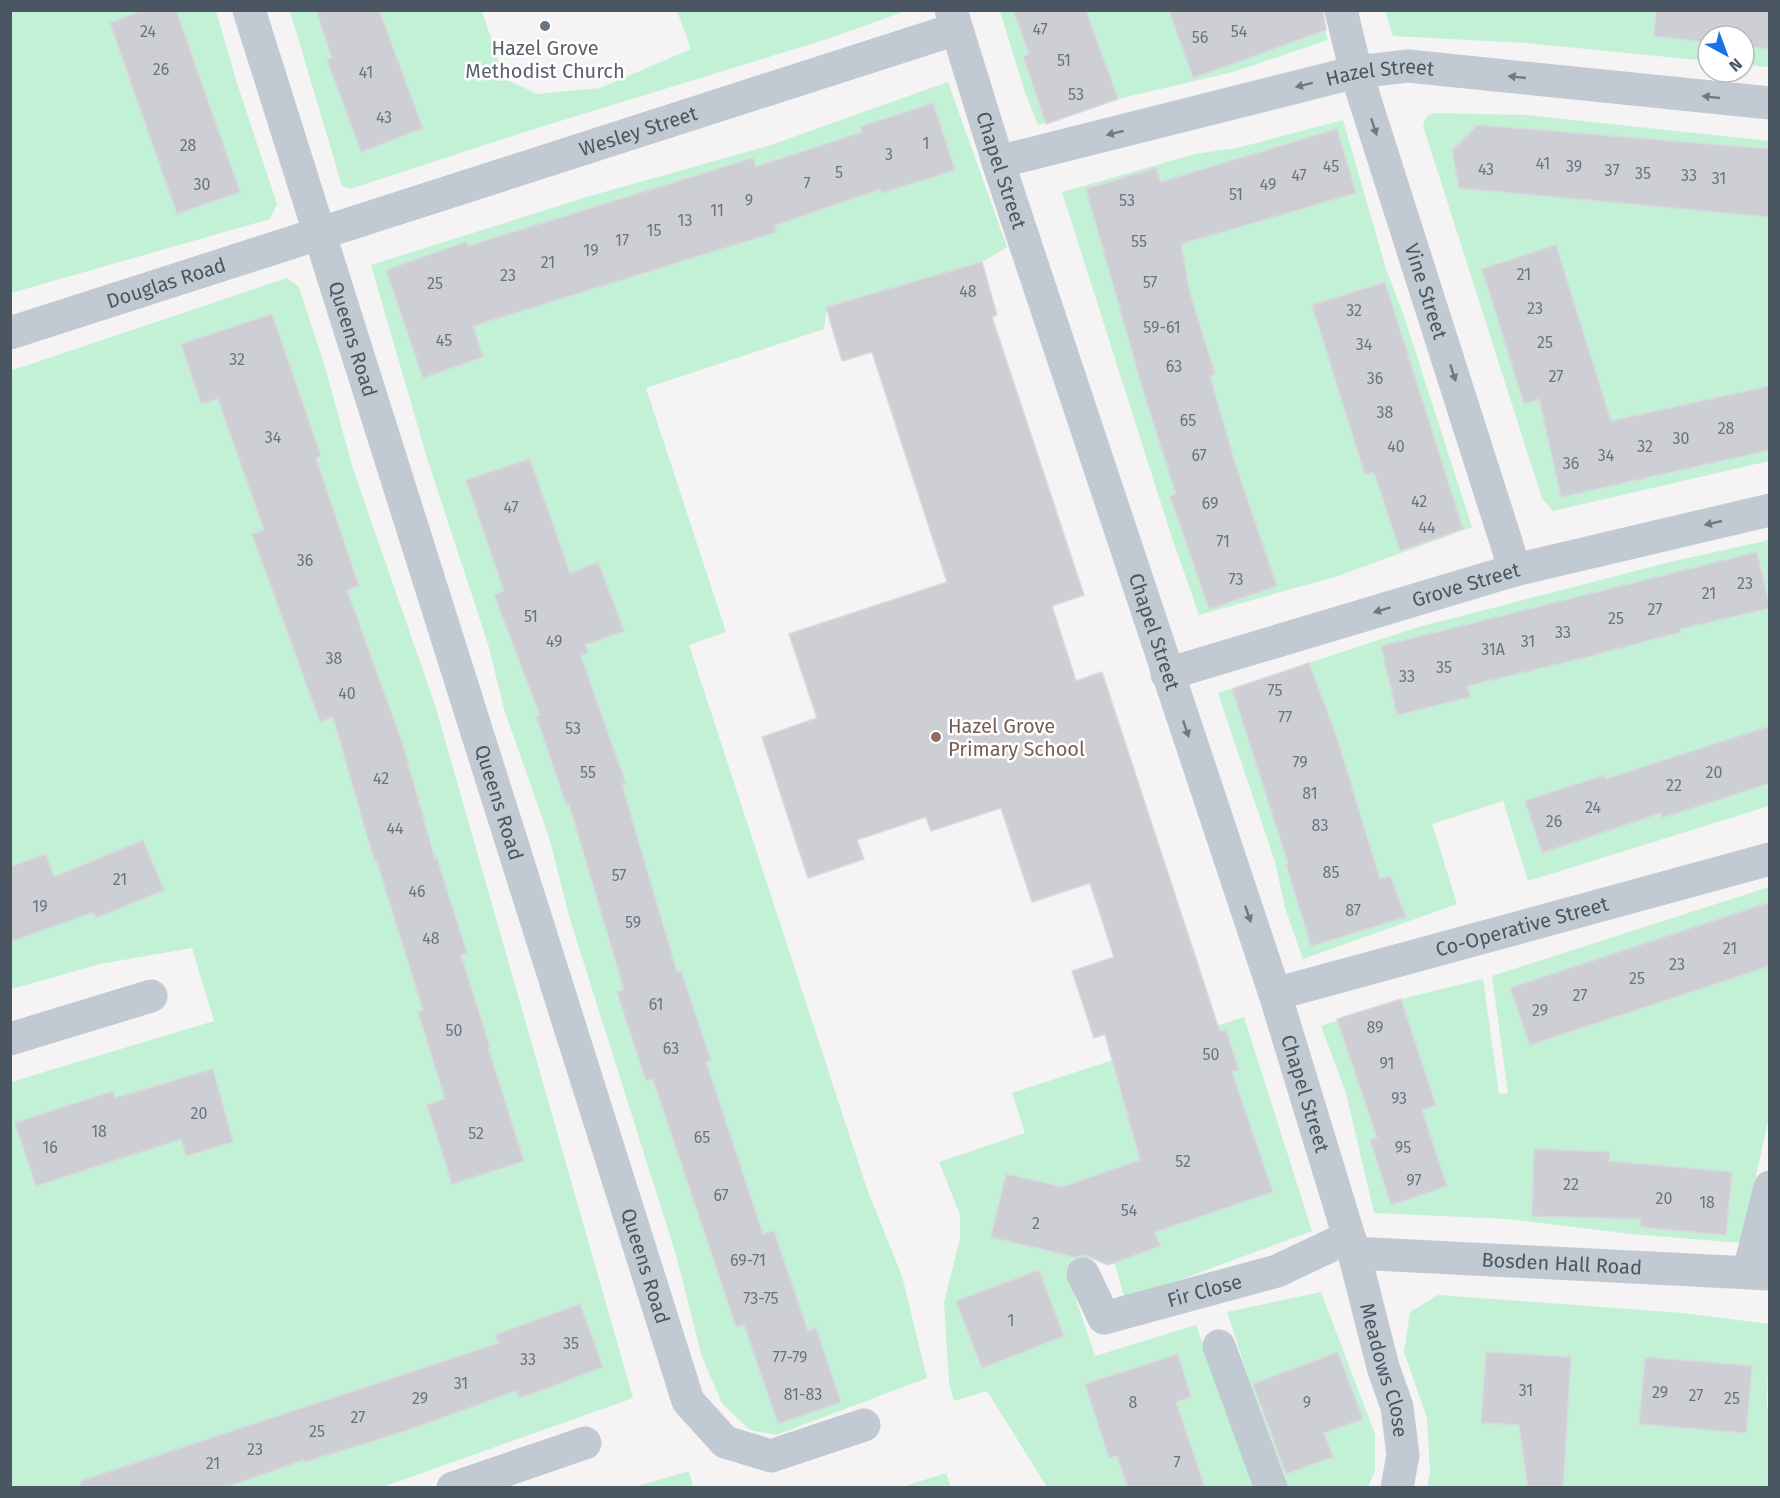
<svg xmlns="http://www.w3.org/2000/svg" width="1780" height="1498" font-family="'Fira Sans',sans-serif">
<rect width="100%" height="100%" fill="#f5f3f3"/>
<path fill="#c3f1d5" d="M10,11H216L237,83L277,204L270,219L11,293Z
M290,11H482L504,78L537,94L600,88L691,49L677,11H906L824,40L534,129L350,189L342,186Z
M1000,11H1319L1328,40L1233,72L1118,99L1038,125L1025,93Z
M1385,11H1769V67L1744,65V36H1708V61L1526,43L1393,36Z
M948,82L1007,247L982,262L827,307L824,329L646,388L726,632L689,645L866,1186L902,1276L927,1378L776,1435L750,1430L722,1403L702,1357L676,1255L569,916L549,837L504,709L488,644L427,458L371,265L590,196L768,146Z
M1433,113L1527,115L1769,141V461L1553,511L1542,498C1502,374 1463,250 1423,126L1426,117Z
M1343,120L1386,269L1403,313L1472,527L1338,576L1199,615L1172,538L1062,192L1195,154L1237,148Z
M287,278L299,287L325,367L353,469L435,705L633,1398L383,1487H11V1082L214,1021L192,948L100,964L11,989L10,371Z
M1769,540V806L1528,881L1503,801L1432,824L1457,904L1303,959L1285,908L1275,862L1218,693L1415,628L1674,561Z
M1769,887V1117L1741,1243L1632,1234L1508,1219L1374,1213L1346,1093L1321,1026L1401,999L1483,979L1499,1094L1508,1093L1492,976Z
M1244,1017L1312,1231L1125,1300L1110,1247L1066,1270L1095,1356L1196,1325L1255,1487H1047L987,1391L954,1401L949,1383L944,1303L960,1239V1215L939,1162L1025,1133L1012,1093Z
M1321,1292L1375,1434V1471L1368,1487L1284,1486L1227,1312Z
M1438,1295L1683,1313L1769,1324L1767,1407L1770,1416L1769,1487H1427L1430,1473L1427,1418L1404,1352L1410,1312Z
M689,1471L693,1487H634Z
M946,1473L951,1487H902Z"/>
<path fill="#cdcfd5" stroke="#d7d9de" stroke-width="1.5" d="M144,10H176L240,192L177,214L110,23Z
M316,10H379L423,128L361,152L327,60L332,58Z
M1013,10H1086L1118,99L1046,124L1023,56L1029,54Z
M1169,10H1323L1326,30L1193,78Z
M1656,10H1770V49L1744,46V36H1708V42L1654,36Z
M933,103L955,170L881,193L880,189L774,226L776,232L473,326L483,357L423,378L386,270L466,242L468,246L753,158L756,167L862,132L860,127Z
M1478,125L1770,149V217L1459,188L1452,150Z
M1337,129L1356,193L1181,244L1190,293L1215,374L1210,376L1235,463L1277,586L1209,609L1170,496L1176,494L1144,394L1086,189L1156,168L1160,182Z
M1556,245L1611,421L1770,386V450L1561,497L1539,399L1524,404L1482,269Z
M982,262L997,315L992,317L1084,595L1052,606L1076,681L1102,672L1220,1032L1226,1030L1239,1070L1232,1072L1273,1192L1155,1232L1160,1246L1108,1265L1085,1255L1075,1257L991,1237L1006,1174L1062,1187L1140,1160L1105,1034L1094,1038L1072,971L1114,957L1090,883L1032,902L1001,808L931,831L926,817L857,840L864,859L808,878L762,737L817,718L789,634L947,582L872,352L842,361L826,307Z
M1385,282L1463,529L1400,551L1374,472L1365,475L1312,305Z
M272,314L321,456L316,458L359,586L347,590L402,742L435,859L437,858L467,953L461,955L490,1047L488,1048L524,1161L452,1184L427,1105L445,1099L418,1012L423,1010L376,859L374,860L333,717L320,722L252,534L264,530L218,399L201,404L181,344Z
M530,459L570,573L598,562L624,631L585,645L588,653L581,656L626,784L622,785L677,972L681,971L711,1060L706,1062L763,1234L774,1231L808,1331L816,1328L841,1402L778,1424L744,1325L736,1327L653,1079L646,1081L617,992L624,990L569,804H566L536,716L540,715L494,595L504,591L466,480Z
M1757,552L1770,608L1680,629L1681,632L1587,657L1467,686L1470,697L1397,715L1381,646Z
M1309,663L1337,738L1380,879L1390,876L1406,917L1311,946L1286,864L1288,863L1232,689Z
M1770,726V783L1662,818L1661,813L1542,853L1525,801L1605,775L1606,779Z
M143,840L164,890L96,918L94,912L10,942V867L46,854L54,877Z
M1770,902V966L1530,1045L1510,988Z
M1401,999L1436,1105L1422,1110L1447,1186L1391,1205L1370,1140L1377,1138L1337,1019Z
M213,1069L233,1142L186,1156L181,1139L36,1186L15,1123L113,1091L115,1098Z
M1534,1149L1610,1152L1609,1161L1732,1172L1726,1235L1640,1227L1641,1219L1532,1216Z
M1039,1270L1064,1336L982,1368L956,1301Z
M580,1304L603,1367L561,1383L519,1398L516,1391L408,1430L305,1462L304,1460L223,1488H81L80,1481L499,1343L495,1335Z
M1338,1352L1363,1419L1324,1433L1333,1457L1286,1474L1253,1384Z
M1486,1352L1571,1357L1563,1488H1528L1519,1425L1481,1423Z
M1178,1354L1191,1397L1176,1402L1205,1488H1128L1117,1456L1109,1458L1085,1384Z
M1645,1357L1752,1366L1746,1433L1639,1424Z"/>
<g fill="none" stroke-linecap="round" stroke-linejoin="round">
<g stroke="#c1cad2" stroke-width="33">
<path id="s1" d="M249,10L688,1401L725,1442L771,1456L864,1425"/>
<path id="s2" d="M951,10L998,162L1275,994L1354,1253L1383,1367L1397,1407L1403,1455L1397,1488"/>
<path id="s3" d="M1341,10L1356,72L1515,570"/>
<path id="s4" d="M998,162L1356,72L1408,66L1770,103"/>
<path id="s5" d="M10,333L956,29"/>
<path id="s6" d="M1167,674L1515,570L1770,510"/>
<path id="s7" d="M1275,994L1770,859"/>
<path d="M10,1039L151,996"/>
<path id="s8" d="M1354,1253L1770,1274"/>
<path d="M1749,1271L1770,1187"/>
<path id="s9" d="M1083,1274L1104,1318L1277,1271L1349,1237"/>
<path d="M1219,1346L1271,1488"/>
<path d="M453,1488L585,1443"/>
</g>
</g>
<defs><path id="oneway-solid" d="M-6-.8H1V-3.2L6.5 0L1 3.2V.8H-6Z" transform="scale(1.5)"/></defs>
<g fill="#6e7983">
<use href="#oneway-solid" transform="translate(1517 77) rotate(-174)"/>
<use href="#oneway-solid" transform="translate(1304 85) rotate(166)"/>
<use href="#oneway-solid" transform="translate(1711 97) rotate(-174)"/>
<use href="#oneway-solid" transform="translate(1374 127) rotate(72)"/>
<use href="#oneway-solid" transform="translate(1115 133) rotate(166)"/>
<use href="#oneway-solid" transform="translate(1453 373) rotate(72)"/>
<use href="#oneway-solid" transform="translate(1713 523) rotate(167)"/>
<use href="#oneway-solid" transform="translate(1382 610) rotate(163)"/>
<use href="#oneway-solid" transform="translate(1186 729) rotate(71)"/>
<use href="#oneway-solid" transform="translate(1248 914) rotate(71)"/>
</g>
<circle fill="#6b7280" stroke="#fff" stroke-width="2" cx="545" cy="26" r="6"/>
<circle fill="#8d6e63" stroke="#fff" stroke-width="2" cx="936" cy="737" r="6"/>
<g text-anchor="middle" stroke-width="5" stroke-linejoin="round" paint-order="stroke">
<g font-size="16" fill="#6b747e">
<text x="1040" y="35">47</text>
<text x="148" y="37">24</text>
<text x="1239" y="37">54</text>
<text x="1200" y="43">56</text>
<text x="1064" y="66">51</text>
<text x="161" y="75">26</text>
<text x="366" y="78">41</text>
<text x="1076" y="100">53</text>
<text x="384" y="123">43</text>
<text x="926" y="149">1</text>
<text x="188" y="151">28</text>
<text x="889" y="160">3</text>
<text x="1543" y="169">41</text>
<text x="1331" y="172">45</text>
<text x="1574" y="172">39</text>
<text x="1486" y="175">43</text>
<text x="1612" y="176">37</text>
<text x="839" y="178">5</text>
<text x="1643" y="179">35</text>
<text x="1299" y="181">47</text>
<text x="1689" y="181">33</text>
<text x="1719" y="184">31</text>
<text x="807" y="189">7</text>
<text x="202" y="190">30</text>
<text x="1268" y="190">49</text>
<text x="1236" y="200">51</text>
<text x="749" y="206">9</text>
<text x="1127" y="206">53</text>
<text x="717" y="216">11</text>
<text x="685" y="226">13</text>
<text x="654" y="236">15</text>
<text x="622" y="246">17</text>
<text x="1139" y="247">55</text>
<text x="591" y="256">19</text>
<text x="548" y="268">21</text>
<text x="1524" y="280">21</text>
<text x="508" y="281">23</text>
<text x="1150" y="288">57</text>
<text x="435" y="289">25</text>
<text x="968" y="297">48</text>
<text x="1535" y="314">23</text>
<text x="1354" y="316">32</text>
<text x="1162" y="333">59-61</text>
<text x="444" y="346">45</text>
<text x="1545" y="348">25</text>
<text x="1364" y="350">34</text>
<text x="237" y="365">32</text>
<text x="1174" y="372">63</text>
<text x="1556" y="382">27</text>
<text x="1375" y="384">36</text>
<text x="1385" y="418">38</text>
<text x="1188" y="426">65</text>
<text x="1726" y="434">28</text>
<text x="273" y="443">34</text>
<text x="1681" y="444">30</text>
<text x="1396" y="452">40</text>
<text x="1645" y="452">32</text>
<text x="1199" y="461">67</text>
<text x="1606" y="461">34</text>
<text x="1571" y="469">36</text>
<text x="1419" y="507">42</text>
<text x="1210" y="509">69</text>
<text x="511" y="513">47</text>
<text x="1427" y="533">44</text>
<text x="1223" y="547">71</text>
<text x="305" y="566">36</text>
<text x="1236" y="585">73</text>
<text x="1745" y="589">23</text>
<text x="1709" y="599">21</text>
<text x="1655" y="615">27</text>
<text x="531" y="622">51</text>
<text x="1616" y="624">25</text>
<text x="1563" y="638">33</text>
<text x="554" y="647">49</text>
<text x="1528" y="647">31</text>
<text x="1493" y="655">31A</text>
<text x="334" y="664">38</text>
<text x="1444" y="673">35</text>
<text x="1407" y="682">33</text>
<text x="1275" y="696">75</text>
<text x="347" y="699">40</text>
<text x="1285" y="723">77</text>
<text x="573" y="734">53</text>
<text x="1300" y="768">79</text>
<text x="588" y="778">55</text>
<text x="1714" y="778">20</text>
<text x="381" y="784">42</text>
<text x="1674" y="791">22</text>
<text x="1310" y="799">81</text>
<text x="1593" y="813">24</text>
<text x="1554" y="827">26</text>
<text x="1320" y="831">83</text>
<text x="395" y="834">44</text>
<text x="1331" y="878">85</text>
<text x="619" y="881">57</text>
<text x="120" y="885">21</text>
<text x="417" y="897">46</text>
<text x="40" y="912">19</text>
<text x="1353" y="916">87</text>
<text x="633" y="928">59</text>
<text x="431" y="944">48</text>
<text x="1730" y="954">21</text>
<text x="1677" y="970">23</text>
<text x="1637" y="984">25</text>
<text x="1580" y="1001">27</text>
<text x="656" y="1010">61</text>
<text x="1540" y="1016">29</text>
<text x="1375" y="1033">89</text>
<text x="454" y="1036">50</text>
<text x="671" y="1054">63</text>
<text x="1211" y="1060">50</text>
<text x="1387" y="1069">91</text>
<text x="1399" y="1104">93</text>
<text x="199" y="1119">20</text>
<text x="99" y="1137">18</text>
<text x="476" y="1139">52</text>
<text x="702" y="1143">65</text>
<text x="50" y="1153">16</text>
<text x="1403" y="1153">95</text>
<text x="1183" y="1167">52</text>
<text x="1414" y="1186">97</text>
<text x="1571" y="1190">22</text>
<text x="721" y="1201">67</text>
<text x="1664" y="1204">20</text>
<text x="1707" y="1208">18</text>
<text x="1129" y="1216">54</text>
<text x="1036" y="1229">2</text>
<text x="748" y="1266">69-71</text>
<text x="761" y="1304">73-75</text>
<text x="1011" y="1326">1</text>
<text x="571" y="1349">35</text>
<text x="790" y="1363">77-79</text>
<text x="528" y="1365">33</text>
<text x="461" y="1389">31</text>
<text x="1526" y="1396">31</text>
<text x="1660" y="1398">29</text>
<text x="803" y="1400">81-83</text>
<text x="1696" y="1401">27</text>
<text x="420" y="1404">29</text>
<text x="1732" y="1404">25</text>
<text x="1133" y="1408">8</text>
<text x="1307" y="1408">9</text>
<text x="358" y="1423">27</text>
<text x="317" y="1437">25</text>
<text x="255" y="1455">23</text>
<text x="1177" y="1468">7</text>
<text x="213" y="1469">21</text>
</g>
<g font-size="20" fill="#5b616d" stroke="#fff">
<text x="545" y="55">Hazel Grove<tspan x="545" dy="23">Methodist Church</tspan></text>
</g>
<g font-size="20" fill="#4a5661" stroke="#fff">
<text dy="7" stroke="none"><textPath href="#s4" startOffset="393">Hazel Street</textPath></text>
<text dy="7" stroke="none"><textPath href="#s5" startOffset="660">Wesley Street</textPath></text>
<text dy="7" stroke="none"><textPath href="#s2" startOffset="168">Chapel Street</textPath></text>
<text dy="7" stroke="none"><textPath href="#s5" startOffset="164">Douglas Road</textPath></text>
<text dy="7" stroke="none"><textPath href="#s3" startOffset="294">Vine Street</textPath></text>
<text dy="7" stroke="none"><textPath href="#s1" startOffset="345">Queens Road</textPath></text>
<text dy="7" stroke="none"><textPath href="#s6" startOffset="312">Grove Street</textPath></text>
<text dy="7" stroke="none"><textPath href="#s2" startOffset="654">Chapel Street</textPath></text>
<text dy="7" stroke="none"><textPath href="#s1" startOffset="831">Queens Road</textPath></text>
<text dy="7" stroke="none"><textPath href="#s7" startOffset="256">Co-Operative Street</textPath></text>
<text dy="7" stroke="none"><textPath href="#s2" startOffset="1140">Chapel Street</textPath></text>
<text dy="7" stroke="none"><textPath href="#s8" startOffset="208">Bosden Hall Road</textPath></text>
<text dy="7" stroke="none"><textPath href="#s1" startOffset="1317">Queens Road</textPath></text>
<text dy="7" stroke="none"><textPath href="#s9" startOffset="153">Fir Close</textPath></text>
<text dy="7" stroke="none"><textPath href="#s2" startOffset="1428">Meadows Close</textPath></text>
</g>
<g font-size="20" fill="#785e54" stroke="#fff" text-anchor="start">
<text x="948" y="733">Hazel Grove<tspan x="948" dy="23">Primary School</tspan></text>
</g>
</g>
<rect width="1780" height="1498" fill="none" stroke="#4a5661" stroke-width="24"/>
<g transform="translate(1726 54) rotate(139)"><circle r="28" fill="#ffffff" stroke="#b7bbc0" stroke-width="1.5"/>
<path d="M0-4.5L10 22L0 15L-10 22Z" fill="#1a73e8"/>
<text y="-9" font-size="16" font-weight="bold" text-anchor="middle" fill="#4a5661">N</text>
</g>
</svg>
